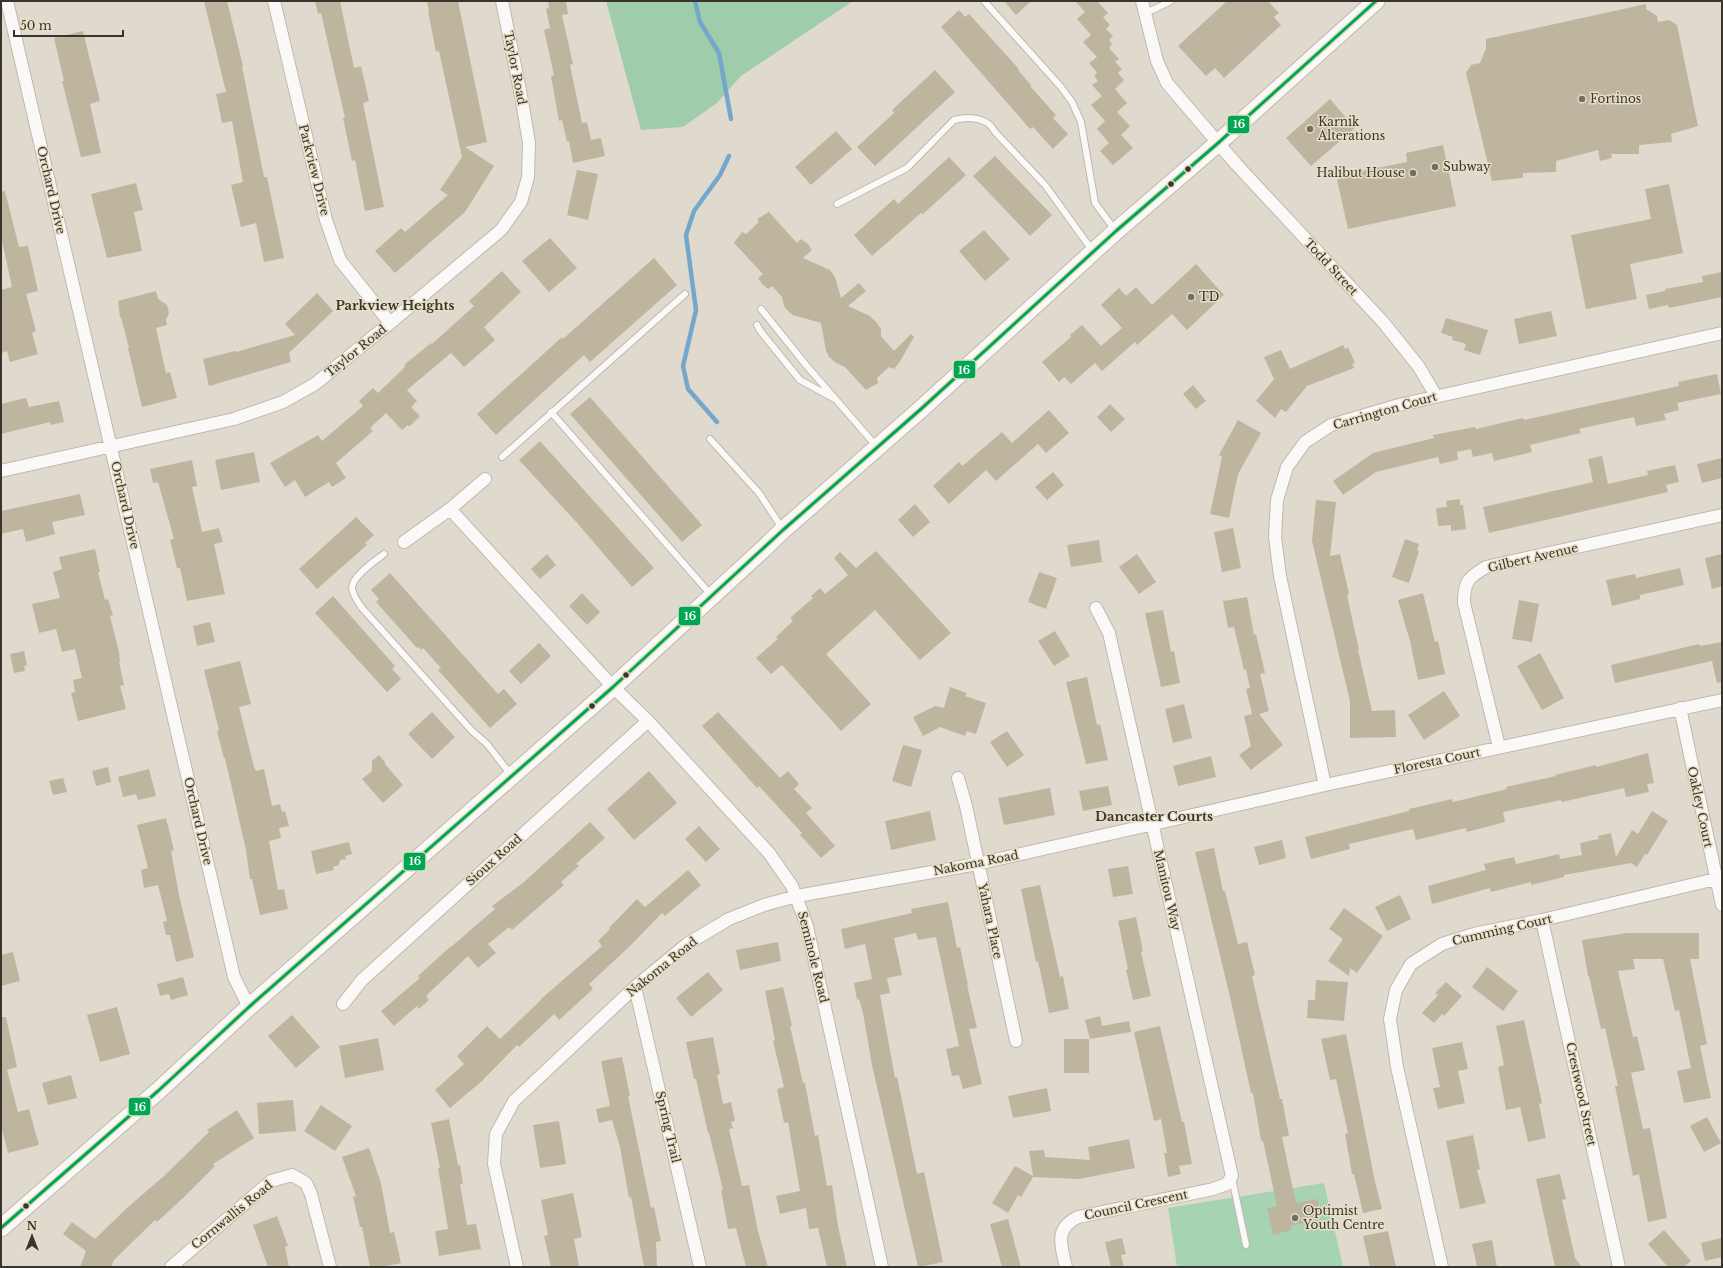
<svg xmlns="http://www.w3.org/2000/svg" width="1723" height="1268" font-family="'Libre Baskerville',serif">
<rect width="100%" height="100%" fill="#e0dace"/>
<path fill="#a6d3b2" d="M1324,1183L1343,1267H1177L1168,1208Z"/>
<path fill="#9fcdac" d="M606,1H853L741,76L717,103L683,127L641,130Z"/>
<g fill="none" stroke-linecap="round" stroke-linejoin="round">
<path stroke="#74a7cb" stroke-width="4.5" d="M695,1L700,22L719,53L731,119
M717,422L688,389L683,366L696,310L686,235L694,211L720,175L729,156"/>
</g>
<path fill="#beb59f" d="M204,1H227L243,66H242L264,177H267L284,258L264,262L256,223L241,227L231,185L243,182L232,121L222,123L216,94L226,92Z
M315,1H340L354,68L361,66L369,101L363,103L384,207L365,211L355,160L352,161L343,118H345L321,13L318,14Z
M427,1H458L487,142L465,147L494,166L465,212L395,273L375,251L401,228L405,232L448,195L440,190L462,157L439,51L436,52L428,11H429Z
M548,1H566L568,14L562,15L573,64L570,65L582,123L587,122L591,140L601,138L605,156L573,163L569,141L567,142L562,120L559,121L551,76L554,75L544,30L550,28L546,9L549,8Z
M1004,1H1031L1016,15Z
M1075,1H1097L1108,13L1103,17L1110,25L1106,29L1113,36L1109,40L1112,44L1109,48L1119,59L1115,62L1122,69L1118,73L1124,80L1115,89L1127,103L1117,112L1130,126L1121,135L1133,148L1113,165L1100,151L1109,143L1097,129L1105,121L1091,105L1102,96L1092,85L1098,81L1094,76L1097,73L1089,63L1097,57L1083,42L1091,35L1077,19L1085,12Z
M1227,1H1268L1279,13L1274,17L1281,25L1224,78L1215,68L1206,76L1178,46Z
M1646,4V9L1657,16L1658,22L1669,20L1677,25L1698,126L1671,134L1672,142L1639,145V154H1611L1612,158L1600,161L1598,150L1556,161V172L1523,173V178L1492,181L1466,73L1471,65L1480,63L1486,48V39Z
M959,10L965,17L969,14L1019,69L1018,70L1031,85L1030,86L1056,115L1053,118L1068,134L1053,149L1033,127L1030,129L941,27Z
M83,31L100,101L90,104L101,153L81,157L62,81H64L54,38Z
M935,70L955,92L875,166L857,147L894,113L892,110Z
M1330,99L1355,128L1311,166L1286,138Z
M836,131L852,149L811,185L795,167Z
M1443,145L1456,206L1348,229L1337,180L1346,174L1407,162L1406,153Z
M995,156L1052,215L1030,236L973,176Z
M949,157L966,175L923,214L921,213L872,256L854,235L894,199L898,204Z
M577,170L598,174L588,220L567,215Z
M136,183L143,210L134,212L142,251L107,258L91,194Z
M1669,184L1683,253L1630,264L1637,299L1586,309L1571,235L1651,219L1645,189Z
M5,191L19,247L28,246L38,291L26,294L36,331L32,333L38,354L10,362L7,351L1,353V290L12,287L1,236V192Z
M769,212L797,243L801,239L808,244L812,250L803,258L830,270L835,277L841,298L859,283L866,291L848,306L870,316L877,323L881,329V336L894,351L911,334L914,337L899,363L894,369L889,367L877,378L878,383L866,390L845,367L836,363L829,357L826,351L821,323L793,315L788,311L784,306L782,297L772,286L768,289L762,284L758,278L763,274L734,243L742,232L746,234L759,222L757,219Z
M984,230L1010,259L985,281L959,251Z
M550,238L577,268L549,292L522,261Z
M654,258L677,285L590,362L584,355L496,435L477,414L562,337L563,339Z
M1196,264L1224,295L1187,330L1172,314L1137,345L1135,342L1102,371L1095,363L1071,384L1064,377L1059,382L1042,362L1071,337L1070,335L1082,325L1101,346L1122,328L1101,305L1119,288L1126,296L1136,287L1152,305Z
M502,271L521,292L484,327L495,340L464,367L451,353L407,390L417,401L411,407L420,416L409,427L408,425L402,430L386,413L370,428L373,431L336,463L346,478L332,487L329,482L305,497L295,480L285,487L270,463L318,435L322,441L363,406L359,401L373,388L378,393L405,367L404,365L431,343L432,344L474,306L469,301Z
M1722,272V297L1669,308L1668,305L1649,309L1646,295L1665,291V289L1703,282L1702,276Z
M156,291L158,299L167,305L169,313L166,320L167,325L156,328L166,373L170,372L177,398L142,407L128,348H129L121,317L120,318L118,301Z
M317,293L333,311L289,353L291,362L209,386L203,359L235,351L236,352L295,335L285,324Z
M1551,311L1557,336L1519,344L1514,319Z
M1446,318L1488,330L1480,355L1464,350L1466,344L1452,340L1453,337L1441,333Z
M1343,345L1345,349L1348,347L1355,363L1352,364L1354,368L1307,386L1286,412L1281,409L1275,418L1256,401L1274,379L1264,357L1281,350L1290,369Z
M1717,374L1721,394L1677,403L1679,410L1664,414L1666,420L1636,426L1634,417L1579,429L1581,433L1530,445L1532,452L1494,461L1492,453L1473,457L1471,449L1457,452L1458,460L1440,464L1438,457L1376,472L1343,495L1333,481L1373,453L1434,438L1433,435L1475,427L1476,429L1523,418L1524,420L1679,386L1678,382Z
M1193,385L1206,401L1196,409L1183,394Z
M590,397L702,525L682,542L570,414Z
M26,398L29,407L59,401L64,422L50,425V422L1,434V404Z
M1110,404L1125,419L1111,432L1097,417Z
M1049,410L1069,433L1046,453L1038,444L996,481L986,470L949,504L933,486L959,462L962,466L966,463L1002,432L1012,443Z
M1238,420L1261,433L1238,474L1229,518L1210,514L1222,457L1219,455Z
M540,441L654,568L632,587L578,524L519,460Z
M254,452L260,482L221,490L215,460Z
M1602,456L1608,484L1648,475L1647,471L1675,465L1679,482L1666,485L1668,492L1489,533L1483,507L1593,482L1588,459Z
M1722,458V478L1702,483L1697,464Z
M192,460L197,486L192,487L202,532L219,528L223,542L214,544L225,594L187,601L180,568H177L170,540L174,539L158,482L153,483L150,469Z
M1053,472L1064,485L1047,500L1035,487Z
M80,494L85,515L52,522L55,534L26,542L23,529L1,534V511Z
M1460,499V505H1463L1466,529L1451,531V525L1438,526L1436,508L1447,507L1446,501Z
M1316,500L1336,502L1330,556L1340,554L1349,594L1347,595L1359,650H1358L1372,711L1395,710L1396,737L1350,738V701L1312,541Z
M915,504L930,522L913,537L898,520Z
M356,517L374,535L365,543L367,545L317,589L299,569Z
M1233,528L1241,568L1222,572L1214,532Z
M1405,539L1419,544L1417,551H1419L1409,583L1392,577Z
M1099,540L1102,562L1071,567L1067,545Z
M95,549L100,572H98L105,600L108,599L113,615L110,616L119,652L120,662H119L124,685L120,686L126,709L78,721L71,693L75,692L73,680L82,678L75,649L62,652L56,629L39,633L32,604L60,598L53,572L62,569L59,557Z
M876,551L951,633L920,660L875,610L826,654L871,704L841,731L782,665L771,674L756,658L778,639L776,637L793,621L790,618L813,598L811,596L820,588L825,594L848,575L834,558L840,552L856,568Z
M547,554L556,565L540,579L531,569Z
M1137,554L1156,582L1139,594L1119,567Z
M1722,554V586L1712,589L1705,558Z
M1680,568L1684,585L1640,595V599L1612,606L1606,580L1635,574L1636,578Z
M1039,572L1057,578L1046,609L1028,602Z
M390,573L498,694L504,689L517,704L490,728L438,670L441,668L423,648L421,650L419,647L417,648L376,602L379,599L371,590Z
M582,593L600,612L587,625L569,606Z
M1423,593L1435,642L1438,641L1445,674L1418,680L1410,641L1398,600Z
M333,596L395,666L392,669L401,679L387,692L315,613Z
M1247,597L1254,635L1256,634L1265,673L1260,674L1269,711L1259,714L1283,745L1251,770L1239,755L1251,746L1244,716L1252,714L1246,689L1250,688L1246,669L1244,670L1234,627L1228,628L1223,601Z
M1519,600L1539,604L1532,642L1512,639Z
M1163,610L1171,652L1174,651L1180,683L1161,687L1145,613Z
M210,622L215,642L197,646L193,626Z
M1055,631L1070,656L1054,666L1038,641Z
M1722,642V682L1717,683L1712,661L1615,683L1611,665L1699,644L1700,646Z
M539,643L551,656L521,684L509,671Z
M24,651L27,665L24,666L25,671L14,673L10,654Z
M1540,653L1564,698L1542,710L1517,666Z
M240,661L251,704L239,707L254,767L256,771L264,769L272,806L280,804L282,812L285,811L289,826L279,828L281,838L269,841L278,890L284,889L288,909L260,915L252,879H250L246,850L225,758H224L217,731L219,730L204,670Z
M1087,677L1097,725L1100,724L1108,760L1086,764L1066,682Z
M950,687L967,693L965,696L986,703L976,734L967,731L965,736L940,727L923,736L913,717L935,706L944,708Z
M1444,691L1460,716L1424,740L1408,715Z
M1184,704L1192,738L1173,743L1165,709Z
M432,712L455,737L432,759L408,734Z
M718,712L780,778L788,771L799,784L794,789L812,808L806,813L835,846L821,858L800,835L802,833L759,786L757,788L702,726Z
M1007,731L1024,755L1007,767L990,742Z
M903,745L922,750L911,787L892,781Z
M1648,753L1654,783L1647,784L1649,792L1626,797L1624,788L1562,802L1561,800L1503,812L1505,822L1467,832L1466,828L1416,840L1413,829L1349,844L1350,849L1311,859L1305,837L1409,811V809L1452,799L1453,802L1507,789L1506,787L1556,776L1555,775L1596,765V767Z
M379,755L385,762V764L403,785L383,803L362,779L372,771V761Z
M1211,756L1216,777L1178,786L1173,766Z
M108,767L111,782L96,786L92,771Z
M149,769L156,796L138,800L136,794L123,797L118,777Z
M649,771L677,803L634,840L607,809Z
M63,778L67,792L53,795L49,781Z
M1108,786L1112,805L1083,811L1079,791Z
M1050,788L1055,815L1004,825L998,798Z
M930,811L936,840L891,850L885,821Z
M1652,811L1668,821L1647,855L1645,854L1637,867L1631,863L1564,875V877L1531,885V882L1491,892L1490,888L1432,904L1428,886L1486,870L1484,864L1514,857L1516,864L1559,854L1560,859L1582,855L1580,843L1599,839L1598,836L1611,833L1616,857L1632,830L1638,834Z
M166,818L174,850L171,851L179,895L194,957L176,962L170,935H166L163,922L167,921L158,885L144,888L141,870L148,868L137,825Z
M590,822L605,838L576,864L579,866L561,882L564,885L512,930L509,927L488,944L496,953L478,968L468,956L426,996L429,1000L419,1009L417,1006L394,1026L381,1011L420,978L418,976L451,946H452L495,909L492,906L524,882Z
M699,826L720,849L706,862L685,839Z
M1282,840L1286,858L1259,865L1254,847Z
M349,842L352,854L345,856L346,859L340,860L339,865L333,867L334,870L316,874L311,851Z
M1214,848L1223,891H1225L1238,944L1247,942L1255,975L1252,976L1280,1099H1282L1289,1136L1282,1137L1296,1203L1318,1199L1320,1220L1291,1226V1230L1273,1235L1267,1208L1277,1206L1263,1141H1261L1253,1093H1251L1230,997L1195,852Z
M1128,866L1133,894L1113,897L1108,869Z
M688,870L701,885L665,916L662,913L630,946L589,984L593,989L559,1020L554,1014L519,1047L517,1045L482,1081L450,1108L435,1090L464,1064L457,1056L487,1026L500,1039L541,1000V999L602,946L598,941L610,929L609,928L637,899L645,907Z
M1040,885L1060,977L1063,976L1069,1009L1049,1013L1038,961L1036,962L1021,889Z
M1400,895L1411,919L1387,931L1375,907Z
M948,902L957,948L960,947L968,985H967L977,1028L969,1029L982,1084L963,1089L959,1075L952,1076L946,1049L959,1046L936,937L918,940L916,933L894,938L902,975L887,978L890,993L880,995L895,1078L897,1077L903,1105L917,1174L924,1172L943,1262L918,1267L872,1065L863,1013L859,999L857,1000L854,983L872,979L865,944L845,949L841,929L912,913L911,909Z
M1344,908L1383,936L1357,973L1350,968L1349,976L1328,961L1343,939L1329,929Z
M1136,917L1143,951L1141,952L1151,996L1133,1000L1126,970L1128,969L1118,921Z
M1627,933H1699V959H1690L1707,1044L1700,1046L1711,1098L1684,1103L1677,1071L1691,1068L1679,1010L1675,1011L1663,959H1633L1635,969L1618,971L1633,1037L1637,1036L1645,1070L1631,1073L1643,1129L1650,1128L1667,1218L1648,1222L1639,1174L1633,1176L1615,1086H1618L1605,1028L1601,1029L1589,976H1588L1582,940Z
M778,942L781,961L740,970L736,950Z
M13,952L20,981L1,986V955Z
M1487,967L1518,991L1503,1011L1472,987Z
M708,972L723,990L691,1017L676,998Z
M183,977L188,995L171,1000L169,994L160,996L157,984Z
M1316,980L1348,982L1344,1021L1307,1018L1308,1000H1315Z
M1446,982L1462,996L1444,1016L1442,1014L1434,1023L1422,1013L1438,995L1435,993Z
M783,987L792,1026H790L803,1083H805L815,1136L818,1135L827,1186L832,1185L838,1226L847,1267H827L818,1228L809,1229L806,1208L780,1214L776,1196L800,1191L788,1122L784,1123L777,1089L784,1087L773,1041L775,1040L765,991Z
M117,1007L130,1054L100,1062L87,1015Z
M292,1015L320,1047L296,1068L268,1036Z
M1100,1016L1102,1026L1129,1021L1131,1032L1090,1039L1085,1020Z
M1,1017H6L17,1067L7,1070L18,1112L29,1109L39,1145L8,1153L1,1126Z
M1524,1020L1542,1103L1539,1104L1546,1138L1528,1142L1520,1107L1506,1110L1498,1067L1504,1065L1496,1026Z
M1160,1026L1182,1122H1184L1192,1164L1179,1166L1181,1174L1168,1177L1164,1153H1167L1161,1119L1154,1121L1134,1032Z
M1346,1034L1375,1182L1382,1209L1363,1213L1354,1174H1352L1345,1134L1348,1133L1336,1079L1330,1080L1321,1039Z
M713,1037L720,1074L717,1075L723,1104L731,1102L735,1121L731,1122L733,1128L729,1129L742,1186L749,1185L758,1231L768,1267H746L736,1228L728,1229L721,1190H723L709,1133H708L696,1079H694L686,1042Z
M378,1038L384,1070L345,1078L339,1046Z
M1064,1039H1089V1073H1064Z
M1462,1042L1468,1069L1458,1071L1465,1103L1438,1109L1433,1088L1440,1087L1432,1048Z
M622,1057L630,1096H628L651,1208L654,1207L661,1241L656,1242L657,1267H644L631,1197L629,1198L620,1147L612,1120L599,1123L596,1109L610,1106L601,1061Z
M71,1075L77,1098L48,1105L42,1083Z
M1047,1088L1051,1111L1013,1118L1008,1096Z
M293,1100L296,1131L259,1134L257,1103Z
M321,1105L352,1126L335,1151L304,1131Z
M237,1110L254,1138L213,1164L215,1166L183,1198L157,1222L155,1220L114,1260L111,1267H80L86,1251L63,1234L72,1222L95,1239L128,1207L164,1176L209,1132L207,1130Z
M1707,1117L1721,1143L1704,1152L1690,1126Z
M449,1119L458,1165H460L463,1184H460L467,1225L476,1224L481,1249L439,1256L435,1231L448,1229L438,1168H440L431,1123Z
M559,1121L566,1164L540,1168L533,1125Z
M1473,1135L1480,1169L1477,1170L1486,1203L1460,1209L1446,1141Z
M1129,1139L1135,1168L1079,1179L1033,1177L1021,1197L1018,1195L1008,1213L992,1203L1015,1166L1033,1176L1029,1151L1044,1150L1045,1157L1090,1160L1088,1147Z
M369,1148L381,1183L390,1233L394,1232L401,1263L382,1267H370L362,1227H360L353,1197L356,1196L342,1157Z
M1560,1174L1566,1199L1562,1200L1575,1258L1582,1267H1555L1536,1179Z
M573,1193L582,1237L574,1239L579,1266L551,1267L544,1236L548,1235L541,1200Z
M277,1216L288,1246L285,1247L289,1267H268L253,1225Z
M1008,1219L1021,1267H1002L990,1224Z
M1664,1230L1691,1261L1684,1267H1668L1648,1244Z
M1388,1231L1396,1267H1370L1363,1236Z
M1122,1238L1126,1254L1121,1255L1124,1267H1111L1105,1242Z
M1722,1238V1257L1705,1261L1701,1243Z
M1492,1240L1497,1267H1477L1472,1244Z"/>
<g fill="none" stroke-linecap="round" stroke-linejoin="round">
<defs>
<path id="lane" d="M984,1L1061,87L1072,102L1081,122L1095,203L1115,230
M1144,14L1171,1
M837,204L907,168L954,120C968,116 988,117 995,132L1045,185L1092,250
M761,309L806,365L877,447
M757,325L761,332L800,380L833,398
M551,412L712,596
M710,439L759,493L782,528
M502,457L685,294
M384,554C375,561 352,576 352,588C353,596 358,602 362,608L472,731L487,744L511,775
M1232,1178L1246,1245"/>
<path id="street" d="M7,1L234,977L249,1007
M274,1L326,220L340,260L390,323
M1142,1L1157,61L1167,83L1236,164L1383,322L1419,367L1436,396
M1,471L234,419L283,402L315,384L390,323L501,230L521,202L528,177L529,143L522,101L502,1
M450,509L485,479
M404,542L450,509L613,687L648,721L769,853L792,886L807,926L882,1267
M1680,708L1722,905
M1499,747L1464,603C1464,581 1468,578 1486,567L1722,515
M958,778L966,806L1016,1041
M1325,785L1280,576L1275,537L1277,500L1287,467L1305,442L1331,425L1399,405L1722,333
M1542,920L1619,1267
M635,987L700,1267
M343,1004L362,980L648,721
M171,1267L271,1181L292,1175L306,1183L311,1194L330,1267
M517,1267L494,1164L496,1134L514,1101L635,987L687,944L729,919L764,905L797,896L977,864L1325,785L1722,700
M1066,1267C1061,1245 1054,1229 1078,1217L1213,1189L1227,1184L1232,1176L1109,633L1096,608
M1442,1267L1397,1067L1390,1019L1396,990L1411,964L1442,944L1474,934L1542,920L1716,879"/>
<path id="secondary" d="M1,1228L158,1091L249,1007L613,687L760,552L783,530L921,409L1116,231L1217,144L1376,1"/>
</defs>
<use href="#lane" stroke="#bdb9af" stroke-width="8"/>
<use href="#street" stroke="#bdb9af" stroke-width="14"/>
<use href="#secondary" stroke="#bdb9af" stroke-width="19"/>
<use href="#lane" stroke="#faf9f8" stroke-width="6"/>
<use href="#street" stroke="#faf9f8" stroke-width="12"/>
<use href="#secondary" stroke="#faf9f8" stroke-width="17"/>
<defs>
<path id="bus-1" d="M1,1228L158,1091L249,1007L613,687L783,530L921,409L1116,231L1217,144L1376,1"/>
</defs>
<use href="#bus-1" stroke="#e7dec7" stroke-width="6"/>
<use href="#bus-1" stroke="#00a651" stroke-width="3"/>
</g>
<g fill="#736f65" stroke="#e7dec7" stroke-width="1.5">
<circle cx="1582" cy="99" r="4"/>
<circle cx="1310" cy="129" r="4"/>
<circle cx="1435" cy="167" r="4"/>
<circle cx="1413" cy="173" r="4"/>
<circle cx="1191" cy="297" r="4"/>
<circle cx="1295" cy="1218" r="4"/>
</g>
<g fill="#39352c" stroke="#e7dec7" stroke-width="1.5">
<circle cx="1188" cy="169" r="3.5"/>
<circle cx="1171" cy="184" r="3.5"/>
<circle cx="626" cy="675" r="3.5"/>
<circle cx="592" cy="706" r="3.5"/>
<circle cx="26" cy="1206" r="3.5"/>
</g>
<g text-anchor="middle" stroke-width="3" stroke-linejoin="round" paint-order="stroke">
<g font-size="12" fill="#39352c" stroke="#e7dec7">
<text transform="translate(515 68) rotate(79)" y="4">Taylor Road</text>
<text transform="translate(314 170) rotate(76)" y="4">Parkview Drive</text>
<text transform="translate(51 190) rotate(77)" y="4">Orchard Drive</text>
<text transform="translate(1331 267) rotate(47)" y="4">Todd Street</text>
<text transform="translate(356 351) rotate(-39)" y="4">Taylor Road</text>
<text transform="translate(1385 411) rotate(-16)" y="4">Carrington Court</text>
<text transform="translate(125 505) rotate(77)" y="4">Orchard Drive</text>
<text transform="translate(1533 558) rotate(-13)" y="4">Gilbert Avenue</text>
<text transform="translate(1437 761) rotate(-12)" y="4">Floresta Court</text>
<text transform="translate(1700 807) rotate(78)" y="4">Oakley Court</text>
<text transform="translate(198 821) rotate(77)" y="4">Orchard Drive</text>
<text transform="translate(494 860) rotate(-42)" y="4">Sioux Road</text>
<text transform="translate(976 863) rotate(-11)" y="4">Nakoma Road</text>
<text transform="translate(1167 890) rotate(77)" y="4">Manitou Way</text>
<text transform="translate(990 921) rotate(78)" y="4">Yahara Place</text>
<text transform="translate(1502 930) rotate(-13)" y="4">Cumming Court</text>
<text transform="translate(813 957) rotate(76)" y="4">Seminole Road</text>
<text transform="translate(662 967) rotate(-39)" y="4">Nakoma Road</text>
<text transform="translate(1581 1094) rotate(78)" y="4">Crestwood Street</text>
<text transform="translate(668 1127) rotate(77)" y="4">Spring Trail</text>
<text transform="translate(1136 1205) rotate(-12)" y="4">Council Crescent</text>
<text transform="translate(232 1215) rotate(-39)" y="4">Cornwallis Road</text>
</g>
<g font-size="12" fill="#39352c" stroke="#e7dec7" text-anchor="start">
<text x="1590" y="103">Fortinos</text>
<text x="1318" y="126">Karnik<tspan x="1318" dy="14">Alterations</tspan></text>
<text x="1443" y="171">Subway</text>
<text x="1405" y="177" text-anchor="end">Halibut House</text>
<text x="1199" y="301">TD</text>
<text x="1303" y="1215">Optimist<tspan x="1303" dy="14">Youth Centre</tspan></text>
</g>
<g font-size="13" font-weight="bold" fill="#39352c" stroke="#e7dec7">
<text x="395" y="310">Parkview Heights</text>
<text x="1154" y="821">Dancaster Courts</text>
</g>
</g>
<g stroke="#e7dec7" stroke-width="1.5">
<rect x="1227" y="115" width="23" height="19" rx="4" fill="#00a651"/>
<rect x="953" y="360" width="23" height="19" rx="4" fill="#00a651"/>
<rect x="678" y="606" width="23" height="20" rx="4" fill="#00a651"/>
<rect x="403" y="852" width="23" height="19" rx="4" fill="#00a651"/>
<rect x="128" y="1097" width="23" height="19" rx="4" fill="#00a651"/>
</g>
<g font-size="11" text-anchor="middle" font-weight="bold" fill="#fff">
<text x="1239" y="128">16</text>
<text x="964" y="374">16</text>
<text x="690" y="620">16</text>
<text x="415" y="865">16</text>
<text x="140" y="1111">16</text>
</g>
<rect width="1723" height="1268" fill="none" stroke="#39352c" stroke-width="4"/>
<g transform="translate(32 1236)" stroke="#e7dec7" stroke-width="3" paint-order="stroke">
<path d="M0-3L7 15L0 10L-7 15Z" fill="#39352c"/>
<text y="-6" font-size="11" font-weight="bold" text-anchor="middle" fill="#39352c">N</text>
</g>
<path d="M14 30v6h109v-6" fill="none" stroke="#39352c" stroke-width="2"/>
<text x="20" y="30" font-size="12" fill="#39352c" stroke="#e7dec7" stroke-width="3" paint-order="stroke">50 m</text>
</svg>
